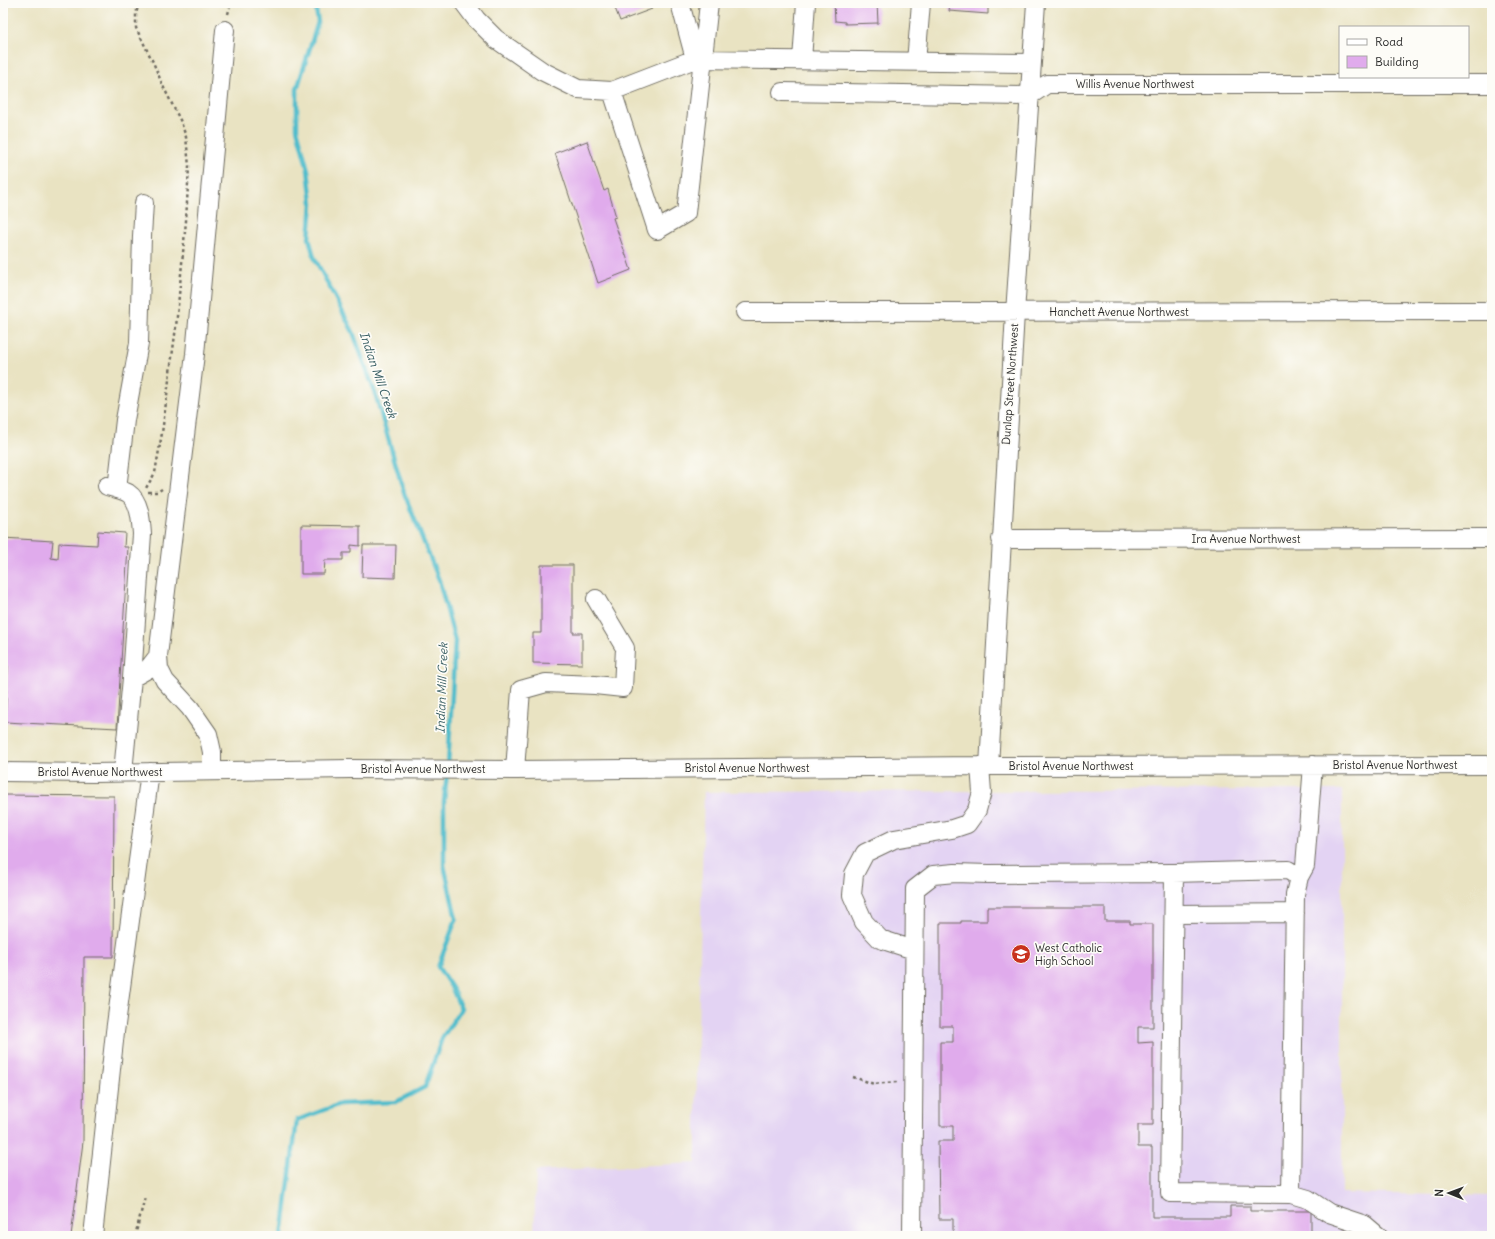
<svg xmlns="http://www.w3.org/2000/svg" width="1495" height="1239" font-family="Delius,sans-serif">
<rect width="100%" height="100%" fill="#fdfcf7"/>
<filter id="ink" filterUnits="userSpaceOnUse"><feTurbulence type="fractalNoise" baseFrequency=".025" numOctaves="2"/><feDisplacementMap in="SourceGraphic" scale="8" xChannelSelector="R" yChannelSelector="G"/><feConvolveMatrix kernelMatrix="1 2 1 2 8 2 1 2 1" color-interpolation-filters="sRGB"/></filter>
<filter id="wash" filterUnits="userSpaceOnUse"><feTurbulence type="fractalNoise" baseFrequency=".012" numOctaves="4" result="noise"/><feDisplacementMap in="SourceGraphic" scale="16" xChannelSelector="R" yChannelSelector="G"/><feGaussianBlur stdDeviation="0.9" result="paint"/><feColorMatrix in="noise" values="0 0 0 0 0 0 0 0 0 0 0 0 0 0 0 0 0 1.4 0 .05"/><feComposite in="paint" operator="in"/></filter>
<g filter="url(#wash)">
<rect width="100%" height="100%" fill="#e9e3c2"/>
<path fill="#e3d3f3" d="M1342,790V1193L1492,1196V1236H534L536,1171L696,1163V1115L704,792Z"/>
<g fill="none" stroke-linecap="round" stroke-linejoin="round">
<path stroke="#51bdcc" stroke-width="4.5" d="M315,3L318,22L297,89V129L308,170L312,203L309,238L314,257L353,332L375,393L404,493L439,580L455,641L448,766
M282,1236L297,1120L340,1104L396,1102L425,1087L442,1038L461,1009L452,988L438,967L456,919L444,865V801L447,773"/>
</g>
<g id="blocks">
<path fill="#e0abec" d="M613,3H649L652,9L620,21Z
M834,3H877L878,23L845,24V22L835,21Z
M950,3H988V14L949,11Z
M587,141L604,191L608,189L616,217L613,218L631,270L598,283L555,153Z
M301,525L360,526V546L351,545V553H343V560H325L324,574H301Z
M98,531L125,533L124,547H128L117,728L5,722L8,666L3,665V538L53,541L51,558L58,559L59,543L97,545Z
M363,545H396L395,578L362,577Z
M541,565H573V633H582V664L533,663V633H541Z
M3,795L114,796L113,957H84L83,1142L71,1236H3Z
M987,907H1105V921H1130V924H1153V1027H1138V1043L1153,1042V1125H1138V1147H1152V1217H1230V1206H1250V1211H1311V1236H953V1219H939L938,1141H953V1126H940V1042H953V1026H940V923H961V921H987Z"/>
</g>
</g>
<g filter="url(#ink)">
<use href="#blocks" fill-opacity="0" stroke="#6e6b60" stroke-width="1"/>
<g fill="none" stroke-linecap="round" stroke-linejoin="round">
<defs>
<path id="minor" d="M464,3L476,19L496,39L542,71L578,89L612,91L695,59L1032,63
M680,3L695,59
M802,60L806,3
M916,62L921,3
M612,91L657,230L686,213L709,3
M782,92L1029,96L1047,84H1492
M745,312L1492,311
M107,486C114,488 122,490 128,493C140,501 141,521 142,534L132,678L123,772
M117,489L125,420L139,343L142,236L144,203
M1001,539L1492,538
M158,656L159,669L165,681L190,708L208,734L212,752V771
M132,678L148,669L158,656L195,354L225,30
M1313,765L1305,866L1299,877L1295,894L1291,1194L1308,1199L1329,1213L1365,1225L1378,1236
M989,766L1015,313L1036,3
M515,770L521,690L546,683L595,685L623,688L625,648L596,599
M3,772L93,773L350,769L515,770L980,766L1492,765
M1174,873L1170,1193L1291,1194
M1174,914L1295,913
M914,950L880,939L864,922L852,895L854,874L865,853L894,839L952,829L967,824L977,810L982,792L980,766
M93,1236L115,1032L150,772
M912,1236L915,889L933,875L955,873L989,874L1174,873L1288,870L1299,877"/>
</defs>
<use href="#minor" stroke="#6e6b60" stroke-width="20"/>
<path stroke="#6e6b60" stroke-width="2.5" stroke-dasharray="3 3" stroke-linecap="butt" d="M139,3L136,14V28L153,62L163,86L181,122L186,137L189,166L186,221L176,327L162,433L155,473L146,488
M228,14L231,3
M148,492H157L162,489
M853,1077L874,1084L897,1082
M135,1236L145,1197"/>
<use href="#minor" stroke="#fff" stroke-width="18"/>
</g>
</g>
<defs>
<symbol id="school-disc" viewBox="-11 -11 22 22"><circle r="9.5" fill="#c8321e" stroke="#fdfcf7"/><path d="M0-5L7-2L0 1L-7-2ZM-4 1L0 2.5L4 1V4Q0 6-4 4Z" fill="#fff"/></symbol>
</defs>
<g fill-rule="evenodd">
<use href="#school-disc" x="1010" y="943" width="22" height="22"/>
</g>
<g text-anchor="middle" stroke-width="3.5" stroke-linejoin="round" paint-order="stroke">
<g font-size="11" fill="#2b2b2b" stroke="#fdfcf7">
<text x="1135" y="88">Willis Avenue Northwest</text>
<text x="1119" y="316">Hanchett Avenue Northwest</text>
<text transform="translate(1010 384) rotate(-86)" y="4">Dunlap Street Northwest</text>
<text x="1246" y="543">Ira Avenue Northwest</text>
<text x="1395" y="769">Bristol Avenue Northwest</text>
<text x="1071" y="770">Bristol Avenue Northwest</text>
<text x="747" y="772">Bristol Avenue Northwest</text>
<text x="423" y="773">Bristol Avenue Northwest</text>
<text x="100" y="776">Bristol Avenue Northwest</text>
</g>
<g font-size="11" fill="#2b2b2b" stroke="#fdfcf7" text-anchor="start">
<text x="1035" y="952">West Catholic<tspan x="1035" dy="13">High School</tspan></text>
</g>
<g font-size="12" font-style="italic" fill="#385e63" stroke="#fdfcf7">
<text transform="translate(378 375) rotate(71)" y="4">Indian Mill Creek</text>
<text transform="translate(442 688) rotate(-88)" y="4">Indian Mill Creek</text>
</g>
</g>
<rect width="1495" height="1239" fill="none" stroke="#fdfcf7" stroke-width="16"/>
<rect x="1339" y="26" width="130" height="52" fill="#fdfcf7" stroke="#a9a8a5"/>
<rect x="1347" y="39" width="20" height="6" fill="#ffffff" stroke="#a9a8a5"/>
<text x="1375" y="46" font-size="12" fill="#2b2b2b">Road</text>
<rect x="1347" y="56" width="20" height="12" fill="#e0abec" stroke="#a9a8a5"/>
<text x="1375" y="66" font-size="12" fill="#2b2b2b">Building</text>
<g transform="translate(1449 1193) rotate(271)" stroke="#fdfcf7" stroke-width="3" paint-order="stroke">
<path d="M0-3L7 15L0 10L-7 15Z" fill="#2b2b2b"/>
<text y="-6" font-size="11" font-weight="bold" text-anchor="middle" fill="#2b2b2b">N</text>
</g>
</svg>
